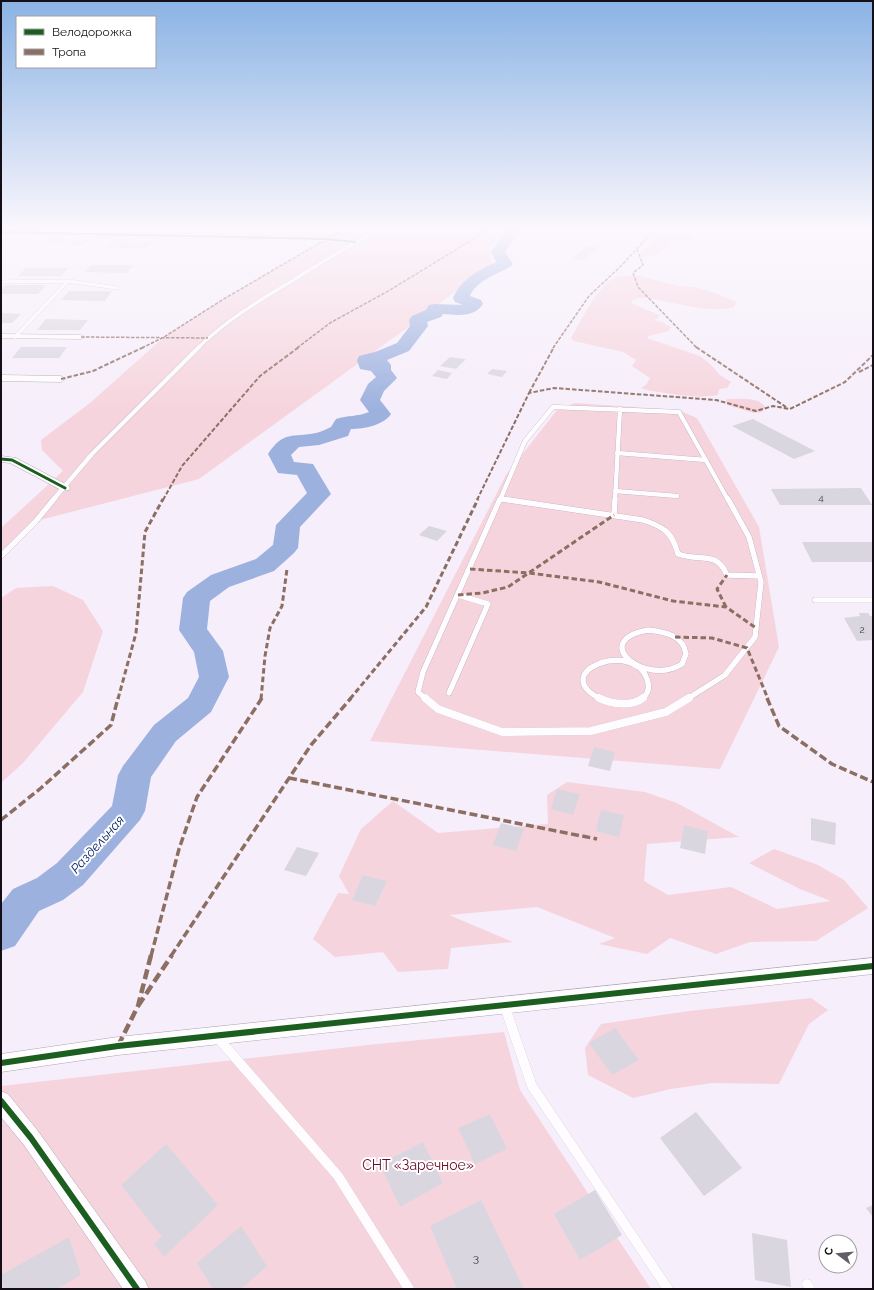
<svg xmlns="http://www.w3.org/2000/svg" width="874" height="1290" font-family="Raleway,sans-serif">
<rect width="100%" height="100%" fill="#f6eefa"/>
<path fill="#f6d4dd" d="M342,230H505L489,251L492,263L418,320L199,479L36,521L1,556V528L63,471L42,450L41,440L90,403L164,337L222,300Z
M663,230H708L688,233L693,237L690,240L672,242C664,250 653,258 641,257L640,255Z
M632,276H640L678,286L696,287L718,294L736,302L734,307C712,313 686,305 663,301C653,299 643,296 632,300L631,303L659,315L658,318L654,320L662,322L671,327L669,331L649,336L647,338L700,356L710,364L720,375L731,382L727,388L719,389L718,395C694,399 671,394 647,390L641,388L646,385L650,378L632,366L636,360L623,352L574,341L571,338C580,323 599,283 616,277C621,276 627,276 632,276Z
M727,399C738,399 759,396 765,407L762,412L754,413L727,405L726,401Z
M575,403L678,410L697,418L759,527L779,647L720,769L370,741L506,475L557,410Z
M53,586L83,600L103,631L83,692L23,763L1,783V598L16,588Z
M567,782L645,792L677,803L739,837L647,844L644,881L668,895L731,887L777,909L831,901L800,889L749,863L774,849L818,865L844,880L868,908L816,941L750,942L716,954L670,938L647,954L599,944L615,938L537,907L449,915L513,942L451,948L448,969L398,972L383,952L335,957L313,939L338,893L349,894L339,876L361,829L393,801L438,833L548,824L547,795Z
M811,998L828,1010L809,1024L779,1084L712,1083L671,1089L633,1098L588,1075L585,1048L601,1024L689,1011Z
M504,1032L520,1090L651,1289H1V1086L377,1044Z"/>
<g fill="none" stroke-linecap="round" stroke-linejoin="round">
<path fill="#9db1de" fill-rule="evenodd" d="M506,230H524L514,239L505,252L513,264L510,267C497,274 476,281 470,296L481,300L483,304C474,318 457,315 443,314L441,317L427,322L428,326L409,351L387,360L391,365V370L397,378L384,391L380,400L391,414C384,425 364,429 351,429L348,436L319,445L299,447L291,455L294,462L313,464L331,494L300,527L298,548L294,553L274,571L229,587L210,601L207,629L223,651L229,677L211,712L176,741L151,777L145,811L140,820L83,885L63,900L39,911L15,946L1,951V904L13,889L37,878L57,863L112,806L118,775L123,766L154,725L188,698L199,677L194,652L179,630L183,598L187,592L211,575L256,559L273,545L276,525L307,493L297,475L278,473L268,454C284,430 292,438 316,433C321,432 326,429 331,427L336,419C348,415 357,417 369,412L360,400L368,384L376,377L371,371L360,369L357,360L359,356L375,352L397,343L410,326L409,320L412,316L426,310L429,305L435,304L463,305L455,302L453,298C461,279 478,271 496,262L491,252Z"/>
</g>
<path fill="#d9d6e0" d="M50,238L67,239L60,244H43Z
M74,239L90,240L83,245H67Z
M113,240L152,242L145,249L105,247Z
M587,245L598,247L584,260L573,259Z
M91,265H133L127,273L84,272Z
M26,268H69L61,276H18Z
M5,285H46L38,294H1V290Z
M69,291H112L105,301L61,300Z
M1,313L21,314L12,323H1Z
M46,319L88,320L80,330H37Z
M21,347H67L59,358H12Z
M450,357L466,359L456,369L440,366Z
M492,369L507,371L502,377L487,374Z
M438,370L452,373L447,379L432,376Z
M753,419L815,451L794,459L732,426Z
M861,488L872,505H780L771,489Z
M429,526L447,531L437,541L419,535Z
M802,542H873V562H812Z
M859,613H868L870,616H873V640L857,641L844,618L860,616Z
M594,747L615,752L610,771L588,766Z
M557,789L580,794L573,815L551,809Z
M601,810L624,815L619,837L596,831Z
M811,818L836,823L835,845L811,840Z
M501,823L524,829L516,851L493,845Z
M684,825L708,831L705,854L680,848Z
M297,847L319,853L306,876L284,870Z
M363,875L387,881L375,906L352,900Z
M615,1028L639,1060L612,1075L589,1043Z
M696,1112L742,1168L704,1196L660,1138Z
M490,1114L507,1149L475,1164L458,1128Z
M423,1142L443,1183L400,1207L380,1164Z
M166,1144L218,1205L164,1257L154,1244L162,1237L121,1185Z
M595,1190L622,1235L580,1260L554,1214Z
M481,1200L524,1289H457L430,1226Z
M873,1205V1217L866,1208Z
M241,1226L267,1266L241,1289H213L197,1263Z
M752,1233L787,1240L791,1287L755,1280Z
M69,1237L81,1275L57,1289H4L1,1275Z"/>
<g fill="none" stroke-linecap="round" stroke-linejoin="round">
<defs>
<path id="service-far4" d="M1,282L68,281L117,288
M15,337L68,281
M198,348C226,320 259,301 292,281C321,263 349,245 379,230"/>
<path id="service-far3" d="M617,453L706,460
M615,491L677,496
M500,499L509,500
M53,500L92,454L199,347
M500,500L525,441L553,407L679,412L728,500
M615,500L620,409"/>
<path id="service-far2" d="M502,499L643,520C664,527 672,532 678,554C700,562 716,550 727,575L759,576
M614,515L615,499
M1,556L36,521L54,499
M815,600H873
M648,630C665,632 683,635 686,654L682,664C646,687 588,641 648,630Z
M449,693L488,604L458,595
M426,699L418,692L423,672L500,499
M601,699C546,672 634,639 647,679C650,687 648,694 642,699
M687,699L725,675L755,637L761,582L749,537L728,499"/>
<path id="service-far1" d="M425,698L438,709L502,732L591,731L666,712L689,698
M599,698C611,704 632,707 643,698"/>
<path id="service" d="M505,1007L532,1086L668,1289
M218,1038L338,1176L409,1289
M807,1284L810,1289"/>
<path id="minor" d="M1,230L326,237L355,240L358,242L355,244L326,241L1,234Z
M1,334L81,335L85,337L81,339L1,338Z
M1,375L61,376L65,379L61,382L1,381Z
M1,456L16,458L69,486L70,488L69,490H61L10,463L1,462Z
M873,958V974L118,1055L1,1072V1054L118,1037Z
M1,1091L8,1094L38,1131L145,1281L149,1289H123L24,1145L1,1117Z"/>
</defs>
<use href="#service-far4" stroke="#aba5ae" stroke-width="4"/>
<use href="#service-far3" stroke="#aba5ae" stroke-width="5"/>
<use href="#service-far2" stroke="#aba5ae" stroke-width="6"/>
<use href="#service-far1" stroke="#aba5ae" stroke-width="8"/>
<use href="#service" stroke="#aba5ae" stroke-width="10"/>
<use href="#minor" stroke="#aba5ae" stroke-width="1"/>
<use href="#service-far4" stroke="#fefcfe" stroke-width="3.5"/>
<use href="#service-far3" stroke="#fefcfe" stroke-width="4.5"/>
<use href="#service-far2" stroke="#fefcfe" stroke-width="5.5"/>
<use href="#service-far1" stroke="#fefcfe" stroke-width="8"/>
<use href="#service" stroke="#fefcfe" stroke-width="10"/>
<use href="#minor" fill="#fefcfe" fill-rule="evenodd"/>
<path stroke="#8d6e63" stroke-width="1.5" stroke-dasharray="3.5 1.5" stroke-linecap="butt" d="M637,249L643,265L633,273L638,287L697,348
M81,337L208,338
M142,348L164,337L222,300L342,230
M297,348L330,323L390,290L488,230
M553,348L589,296L621,266L654,230"/>
<path stroke="#8d6e63" stroke-width="2" stroke-dasharray="4.5 2" stroke-linecap="butt" d="M696,347L786,407
M859,372L873,365
M61,379L93,371L144,347
M529,393L554,347
M163,500L182,466L260,376L299,347
M477,500L529,393L554,388L716,400L756,411L773,406L790,409L845,382L873,355"/>
<path stroke="#8d6e63" stroke-width="3" stroke-dasharray="5.5 3" stroke-linecap="butt" d="M470,569L529,573L599,582L673,601L726,607L756,628
M458,595L482,593L508,587L614,515
M726,607L717,589L727,575
M675,637L712,638L747,648L768,699
M118,699L136,633L145,532L163,499
M261,699L265,656L270,628L282,606L287,569
M350,699L426,607L478,499"/>
<path stroke="#8d6e63" stroke-width="3.5" stroke-dasharray="8 3.5" stroke-linecap="butt" d="M767,698L779,726L832,764L873,782
M289,778L597,839
M1,820L41,788L111,725L118,698
M151,956L179,849L197,797L262,698
M171,956L311,745L351,698"/>
<path stroke="#8d6e63" stroke-width="4.5" stroke-dasharray="10 4.5" stroke-linecap="butt" d="M138,1006L172,955
M118,1046L138,1006L151,955"/>
<defs>
<path id="cycleway-far2" d="M1,232L326,239L355,242"/>
<path id="cycleway-far1" d="M1,459L12,460L65,488"/>
<path id="cycleway" d="M1,1063L118,1046L873,966
M1,1101L31,1138L137,1289"/>
</defs>
<use href="#cycleway-far2" stroke="#fff" stroke-width="3.5"/>
<use href="#cycleway-far1" stroke="#fff" stroke-width="5"/>
<use href="#cycleway" stroke="#fff" stroke-width="9"/>
<use href="#cycleway-far2" stroke="#1b5e20" stroke-width="2"/>
<use href="#cycleway-far1" stroke="#1b5e20" stroke-width="3"/>
<use href="#cycleway" stroke="#1b5e20" stroke-width="6"/>
</g>
<linearGradient id="sky" x2="0" y2="1"><stop stop-color="#8ab3e4"/><stop offset="0.56" stop-color="#fbf7fd"/><stop offset="1" stop-color="#fbf7fd" stop-opacity="0"/></linearGradient>
<rect width="874" height="410" fill="url(#sky)"/>
<g text-anchor="middle" stroke-width="4" stroke-linejoin="round" paint-order="stroke">
<g font-size="10" fill="#454148">
<text x="821" y="501">4</text>
<text x="862" y="633">2</text>
</g>
<g font-size="12" fill="#454148">
<text x="476" y="1262">3</text>
</g>
<g font-size="13" font-style="italic" fill="#052469" stroke="#fff">
<text transform="translate(97 844) rotate(-48)" y="5">Раздельная</text>
</g>
<g font-size="14" fill="#690c2c" stroke="#fff">
<text x="418" y="1170">СНТ «Заречное»</text>
</g>
</g>
<rect width="874" height="1290" fill="none" stroke="#140f16" stroke-width="4"/>
<rect x="16" y="16" width="140" height="52" fill="#ffffff" stroke="#a19fa2"/>
<rect x="24" y="29" width="20" height="6" fill="#1b5e20" stroke="#a19fa2"/>
<text x="52" y="36" font-size="12" fill="#140f16">Велодорожка</text>
<rect x="24" y="49" width="20" height="6" fill="#8d6e63" stroke="#a19fa2"/>
<text x="52" y="56" font-size="12" fill="#140f16">Тропа</text>
<g transform="translate(838 1254) rotate(286)"><circle r="19" fill="#ffffff" stroke="#a19fa2"/>
<path d="M0-3L7 15L0 10L-7 15Z" fill="#635d66"/>
<text y="-6" font-size="11" font-weight="bold" text-anchor="middle" fill="#140f16">С</text>
</g>
</svg>
